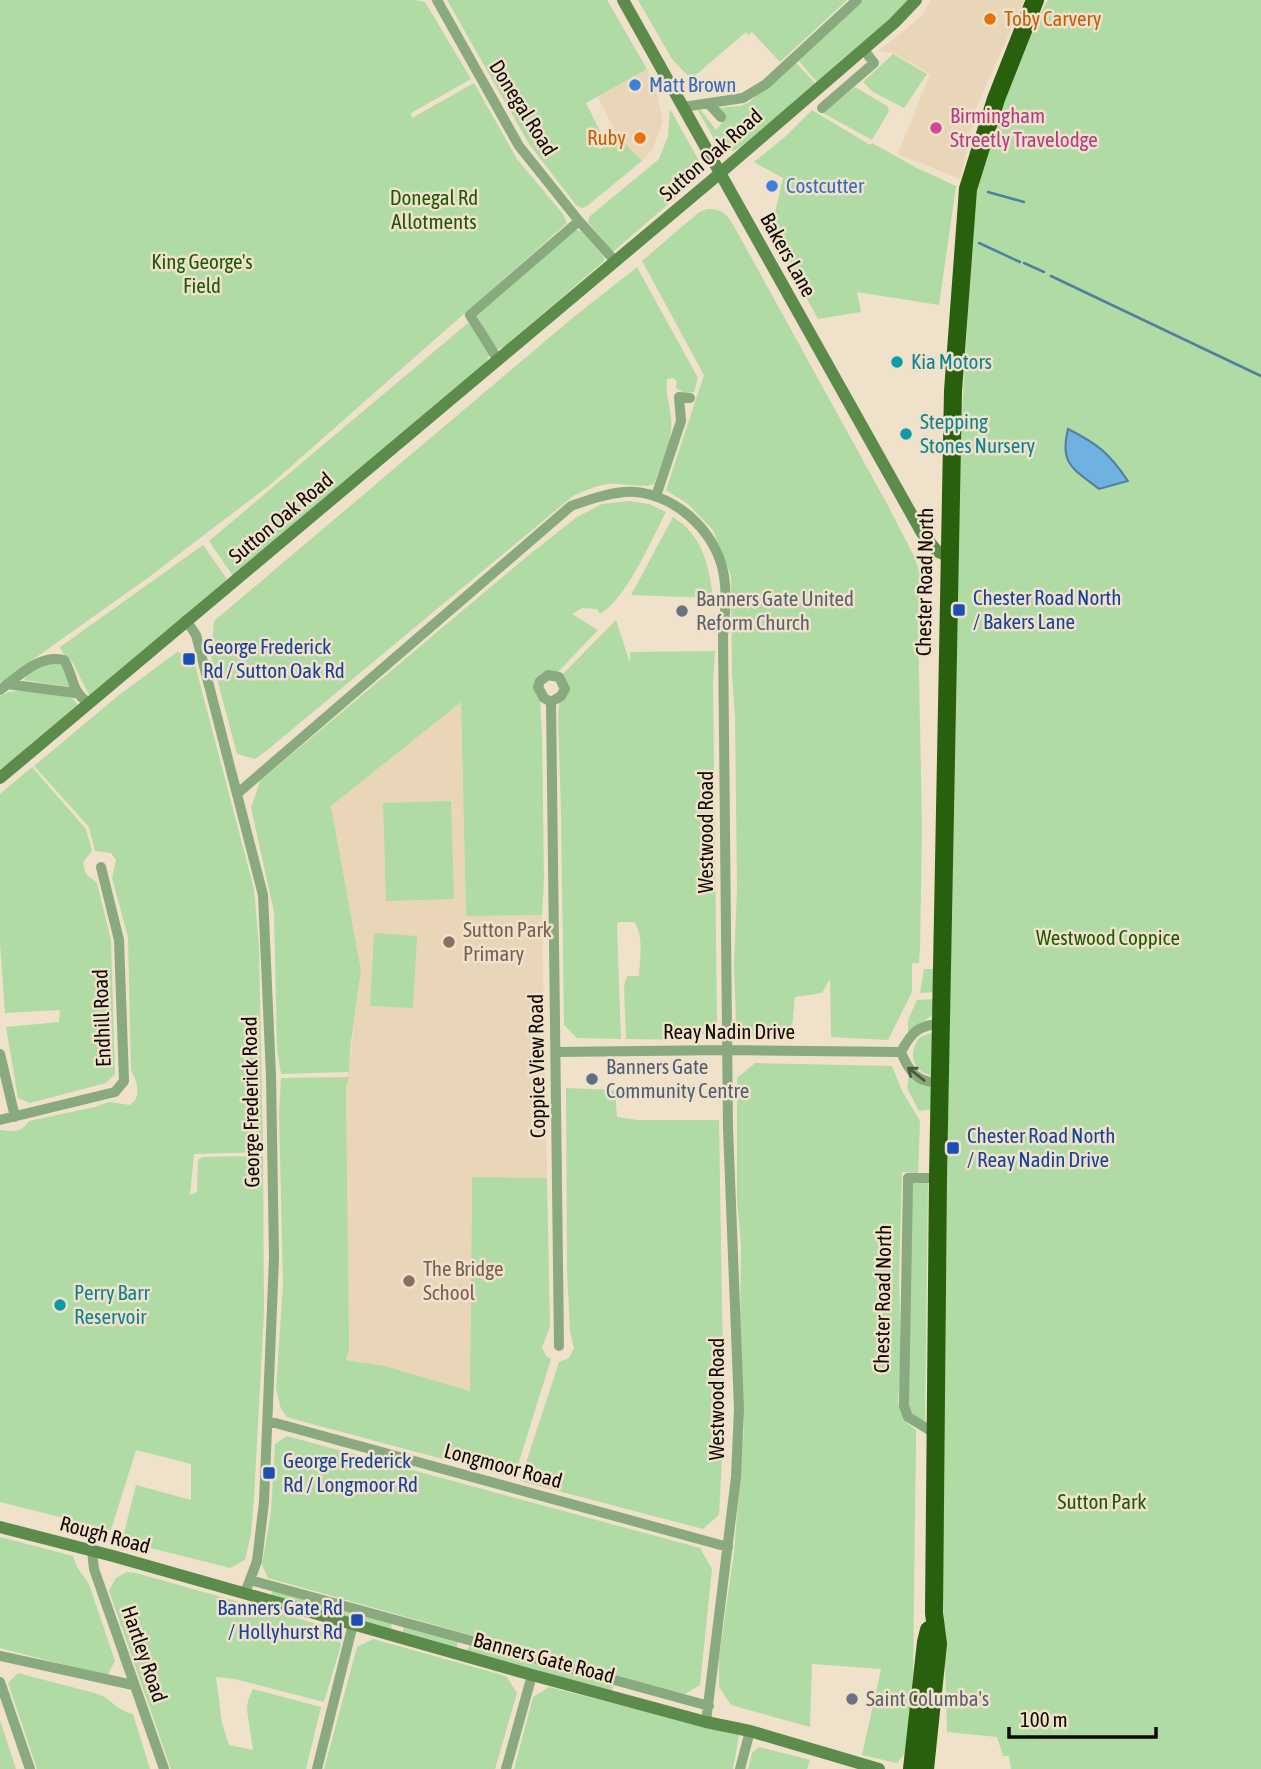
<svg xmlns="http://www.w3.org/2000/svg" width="1261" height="1769" font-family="'Asap Condensed',sans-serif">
<rect width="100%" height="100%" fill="#f0e1ca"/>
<path fill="#e9d6b9" d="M931,0H1024L977,106L960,179L898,154L930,74L894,53L878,51L921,17Z
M647,69L655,85L663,121L653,148L642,161L617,135L598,97Z
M461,701L466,916L542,915L547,1178H472L470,1392L385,1366L346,1360L348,1349L346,1087L361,971L331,806Z"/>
<path fill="#b0dba5" d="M0,0H415L425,2L471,79L411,113L412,118L474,83L517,159L563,214L567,223L271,484L149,577L0,683Z
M447,0H607L647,69L586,103L603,137L593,147L601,149L617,135L642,161L587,206L582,208L576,205L529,144Z
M638,0H847L780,62L752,32L748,35L746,32L691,79L672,59Z
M863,0H909L869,39L817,82L798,60Z
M1048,0H1261V1769H1011L1009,1756H1003L997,1737L947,1732L941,1526L953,833L954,552L968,310L975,188L1001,100L1037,19Z
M893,54L927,74L904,108L873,92L863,82Z
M795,62L816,84L742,146L733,151L718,146L697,109L701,110L716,130L722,123L716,115L718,108L740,106L748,103Z
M855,87L887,106L889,111L872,140L823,113Z
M670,109L703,168V174L614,251L611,250L588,222L589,217L659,159L668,136Z
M812,110L870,145L872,143L917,168L956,186L939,305L857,292L861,312L818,319L762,218L775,213L783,178L754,162L786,136Z
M707,209C723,208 728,216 735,228L886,502L914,556L920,573L918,619L922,828L920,950L919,963H912V992L888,1040L831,1037L830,979L822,993L795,997L792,1028L783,1037L753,1038L736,1023L734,965L737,888L735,718L732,673L731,576L713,530L688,504L666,490L704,375L642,261L699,212Z
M575,229L582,232L604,257V261L504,347L497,349L493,346L476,313Z
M637,267L698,378L694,392L684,393L676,388L677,381L673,378L667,379C665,393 670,405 671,418C674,439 660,464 654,484C645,489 620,482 607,484C595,486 584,491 573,496L265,752L255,759L237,754L211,656L214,621L570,320Z
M468,323L474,326L490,352L487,362L233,576L209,541Z
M629,501L649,504L666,512C651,540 627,598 600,614L597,609L582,608L572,614L598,630L557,673L544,671L536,677L534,689L540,698L542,733L544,879L542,915L466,916L461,702L331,806L361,971L350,1049L349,1072L281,1074L277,1049L274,912L251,808L260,781L530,554L577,517L602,504Z
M673,517C703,536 709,565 713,598L631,595Z
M203,545L227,579L90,697L73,663L63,653L60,647Z
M616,620L630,663V652L715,651L713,682L717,1022L695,1040L626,1039L624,986L627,976H639C640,958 644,935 634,922H618L617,926L621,1039L577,1038L564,1025L561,813L558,716L562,675Z
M177,652L193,657L254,889L259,947L263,1152L194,1154L190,1195L197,1192L198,1160L202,1157L263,1156L264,1312L254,1498L251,1534L245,1560L230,1568L122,1541L136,1485L191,1500V1464L136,1450L111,1530L0,1502V1130C13,1131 20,1134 29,1121L95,1107L109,1102L130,1105L136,1099C139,1089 137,1080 131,1071L128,937L112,878L116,860L111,853L95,851L89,827L34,766L119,695Z
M49,660L65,665L70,687L24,680L29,672Z
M25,690L72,698L78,705L0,772V696L8,692Z
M32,767L86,829L92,851L83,862C86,879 87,873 97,883L111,940L115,1074L106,1083L30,1103L18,1098L6,1027L59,1022L60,1010L5,1013L0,943V794Z
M451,801L454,899L386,901L383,803Z
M374,933L417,936L413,1008L370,1006Z
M924,969H935V992L920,993Z
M934,999L933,1015L908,1032V1020L917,1000Z
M934,1032V1076C912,1073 907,1053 920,1037Z
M755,1063L892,1066L902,1091L920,1121L918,1173L902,1172L899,1280L901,1360L898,1402L907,1423L916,1430V1443L913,1672L906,1752L897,1763L862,1755L881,1669L812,1664L810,1727L731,1705L719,1687V1658L734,1552L744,1429L740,1334L741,1245L737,1199V1078Z
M909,1075L923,1085L930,1087L933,1093V1109L919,1111L907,1088Z
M349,1077L346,1087L349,1349L346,1360L385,1366L470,1391L472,1177L547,1178L550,1327L542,1347L546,1356L551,1359L514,1478L297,1420L287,1417L281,1409L276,1389L283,1284L279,1112L281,1078Z
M566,1088L615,1090L617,1117L638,1120H719L724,1423L719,1515L703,1529L520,1481L559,1362L569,1358L574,1348L570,1332L567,1270Z
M913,1181H926L928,1184L925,1421H921L912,1415L908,1404L911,1186Z
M287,1436L700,1548L712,1569L700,1685L685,1694L667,1690L268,1578L262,1565L271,1512L275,1444Z
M0,1537L73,1556L77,1567L89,1584L115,1661L107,1676L0,1648Z
M127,1572L136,1573L332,1628L341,1645L324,1702L235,1679L216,1677L222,1723L229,1745L253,1750L247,1710L248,1700L253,1689L321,1707L306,1769H171L109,1591L116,1578Z
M272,1591L392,1624L391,1631L271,1597Z
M404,1627L458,1642L456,1649L402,1634Z
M373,1639L506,1676L517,1693L495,1769H324L357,1647Z
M471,1645L611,1683L613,1688L610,1692L468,1653L467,1649Z
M18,1673L98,1694C112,1699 114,1709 133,1714L150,1769H37L8,1683Z
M549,1687L739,1735L733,1769H514L533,1697Z
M0,1720L16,1769H0Z
M759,1747L810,1760L807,1769H748L752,1753Z"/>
<path fill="#6fb1e1" stroke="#527f9f" stroke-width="2" d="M1068,429C1098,444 1109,453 1128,481L1099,489C1074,469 1059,465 1068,429Z"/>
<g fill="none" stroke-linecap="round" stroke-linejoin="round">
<path stroke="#527f9f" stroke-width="2.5" d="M988,192L1024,202
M979,243L1020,262
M1024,263L1044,272
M1051,276L1261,376"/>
<path stroke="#89a97e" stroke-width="10" d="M437,0L519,146L579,221L615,261
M709,104L721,117
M683,107L743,98L766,84L857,0
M822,108L874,63L864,50
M498,360L470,315L579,221
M656,496L681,421L679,397L690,398
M186,620L196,635L263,895L271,1076L274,1258L264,1502L257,1561L245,1593
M7,684L75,693
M0,690C19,676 39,654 64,660C75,678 70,689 87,702
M551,702L544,698L538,687L540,681L548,675L559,677L565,689L561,696L551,702L559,1346
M238,793L571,506C588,500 605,494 624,492C671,489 717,530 724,576C727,595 725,616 723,636L728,1128L739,1409L736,1477L706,1722
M557,1052L727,1050L901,1052
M0,1054L15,1117
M941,1082C918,1084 909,1072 901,1052C912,1031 918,1026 942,1023
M0,1120L115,1092L124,1081L119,940L101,867
M268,1421L728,1547
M936,1434L908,1417L904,1406L908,1182V1178H938
M92,1551L94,1569L164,1769
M250,1580L709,1706
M0,1656L133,1685
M0,1682L30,1769
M317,1769L353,1624
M506,1769L532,1675
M740,1769L750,1731"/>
<path stroke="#5c8c4b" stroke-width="12" d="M623,0L922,533L938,552L948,556
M0,778L712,180L894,23L916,0
M0,1527L113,1556L532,1675L706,1722L750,1731L879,1769"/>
<path stroke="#28600e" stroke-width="18" d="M912,1769L926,1642L929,1630
M925,1769L938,1644L934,1613L938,1178L953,391L968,189L996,99L1035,0"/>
</g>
<defs><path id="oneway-shaft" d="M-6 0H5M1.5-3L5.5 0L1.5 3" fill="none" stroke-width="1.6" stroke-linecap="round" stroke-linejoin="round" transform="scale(1.75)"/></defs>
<use stroke="#4c5a41" href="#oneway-shaft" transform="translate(916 1074) rotate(-142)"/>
<g fill="#e8710a" stroke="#f0e1ca" stroke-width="2.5">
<circle cx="990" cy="19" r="7"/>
<circle cx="640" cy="138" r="7"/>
</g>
<g fill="#3f7fe0" stroke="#f0e1ca" stroke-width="2.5">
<circle cx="635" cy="85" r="7"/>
<circle cx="772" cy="186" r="7"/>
</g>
<circle fill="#d1479c" stroke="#f0e1ca" stroke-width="2.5" cx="936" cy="128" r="7"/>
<g fill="#0f9aa8" stroke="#f0e1ca" stroke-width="2.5">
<circle cx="897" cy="362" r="7"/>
<circle cx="906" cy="434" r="7"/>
<circle cx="60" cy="1305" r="7"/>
</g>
<g fill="#1a4fb4" stroke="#f0e1ca" stroke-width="2.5">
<rect x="952" y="603" width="14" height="14" rx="3.5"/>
<rect x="182" y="652" width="14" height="14" rx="3.5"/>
<rect x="946" y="1141" width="14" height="14" rx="3.5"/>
<rect x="262" y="1466" width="14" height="14" rx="3.5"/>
<rect x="350" y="1613" width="14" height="14" rx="3.5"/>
</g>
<g fill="#6b7280" stroke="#f0e1ca" stroke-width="2.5">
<circle cx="682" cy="611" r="7"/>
<circle cx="852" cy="1699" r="7"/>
</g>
<g fill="#8d6e63" stroke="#f0e1ca" stroke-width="2.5">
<circle cx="449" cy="942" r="7"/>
<circle cx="409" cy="1281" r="7"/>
</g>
<circle fill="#5c6f8a" stroke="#f0e1ca" stroke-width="2.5" cx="592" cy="1079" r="7"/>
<g text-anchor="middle" stroke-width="5" stroke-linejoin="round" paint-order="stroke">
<g font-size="21" fill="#c56008" stroke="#f0e1ca" text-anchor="start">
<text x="1004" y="26">Toby Carvery</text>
<text x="626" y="145" text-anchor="end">Ruby</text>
</g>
<g font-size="21" fill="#366cbe" stroke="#f0e1ca" text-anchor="start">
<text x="649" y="92">Matt Brown</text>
<text x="786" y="193">Costcutter</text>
</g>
<g font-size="21" fill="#0f0a04" stroke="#f0e1ca">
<text transform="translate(523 108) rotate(58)" y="7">Donegal Road</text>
<text transform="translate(711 155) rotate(-41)" y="7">Sutton Oak Road</text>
<text transform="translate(788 255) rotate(61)" y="7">Bakers Lane</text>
<text transform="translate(281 518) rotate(-40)" y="7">Sutton Oak Road</text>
<text transform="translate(925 582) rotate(-89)" y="7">Chester Road North</text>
<text transform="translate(706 832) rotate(-90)" y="7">Westwood Road</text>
<text transform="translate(102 1018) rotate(-92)" y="7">Endhill Road</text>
<text x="729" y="1039">Reay Nadin Drive</text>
<text transform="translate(537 1066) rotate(-91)" y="7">Coppice View Road</text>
<text transform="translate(251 1102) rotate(-91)" y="7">George Frederick Road</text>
<text transform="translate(883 1299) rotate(-89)" y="7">Chester Road North</text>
<text transform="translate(717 1399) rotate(-90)" y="7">Westwood Road</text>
<text transform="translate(503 1466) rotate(15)" y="7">Longmoor Road</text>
<text transform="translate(105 1535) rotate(15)" y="7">Rough Road</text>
<text transform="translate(144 1654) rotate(71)" y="7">Hartley Road</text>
<text transform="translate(544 1658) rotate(15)" y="7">Banners Gate Road</text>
</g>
<g font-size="21" fill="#b23c85" stroke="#f0e1ca" text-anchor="start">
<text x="950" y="123">Birmingham<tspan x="950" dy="24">Streetly Travelodge</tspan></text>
</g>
<g font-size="21" fill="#1d5a05" stroke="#f0e1ca">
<text x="434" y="205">Donegal Rd<tspan x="434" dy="24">Allotments</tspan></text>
<text x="202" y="269">King George's<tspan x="202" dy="24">Field</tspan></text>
<text x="1108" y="945">Westwood Coppice</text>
<text x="1102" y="1509">Sutton Park</text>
</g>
<g font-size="21" fill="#0d838f" stroke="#f0e1ca" text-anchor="start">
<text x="911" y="369">Kia Motors</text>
<text x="920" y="429">Stepping<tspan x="920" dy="24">Stones Nursery</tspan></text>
<text x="74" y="1300">Perry Barr<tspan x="74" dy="24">Reservoir</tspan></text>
</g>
<g font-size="21" fill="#164399" stroke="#f0e1ca" text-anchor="start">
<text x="973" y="605">Chester Road North<tspan x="973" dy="24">/ Bakers Lane</tspan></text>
<text x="203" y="654">George Frederick<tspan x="203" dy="24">Rd / Sutton Oak Rd</tspan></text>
<text x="967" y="1143">Chester Road North<tspan x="967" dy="24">/ Reay Nadin Drive</tspan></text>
<text x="283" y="1468">George Frederick<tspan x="283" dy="24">Rd / Longmoor Rd</tspan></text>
<text x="343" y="1615" text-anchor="end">Banners Gate Rd<tspan x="343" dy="24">/ Hollyhurst Rd</tspan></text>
</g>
<g font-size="21" fill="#5b616d" stroke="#f0e1ca" text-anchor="start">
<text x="696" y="606">Banners Gate United<tspan x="696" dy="24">Reform Church</tspan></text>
<text x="866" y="1706">Saint Columba's</text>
</g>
<g font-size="21" fill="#785e54" stroke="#f0e1ca" text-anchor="start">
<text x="463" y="937">Sutton Park<tspan x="463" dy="24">Primary</tspan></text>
<text x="423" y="1276">The Bridge<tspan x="423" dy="24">School</tspan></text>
</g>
<g font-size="21" fill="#4e5e75" stroke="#f0e1ca" text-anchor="start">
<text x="606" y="1074">Banners Gate<tspan x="606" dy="24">Community Centre</tspan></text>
</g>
</g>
<path d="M1009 1727v10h147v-10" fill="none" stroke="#0f0a04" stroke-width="3.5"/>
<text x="1020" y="1727" font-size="21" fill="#0f0a04" stroke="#f0e1ca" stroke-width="5" paint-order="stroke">100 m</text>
</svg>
